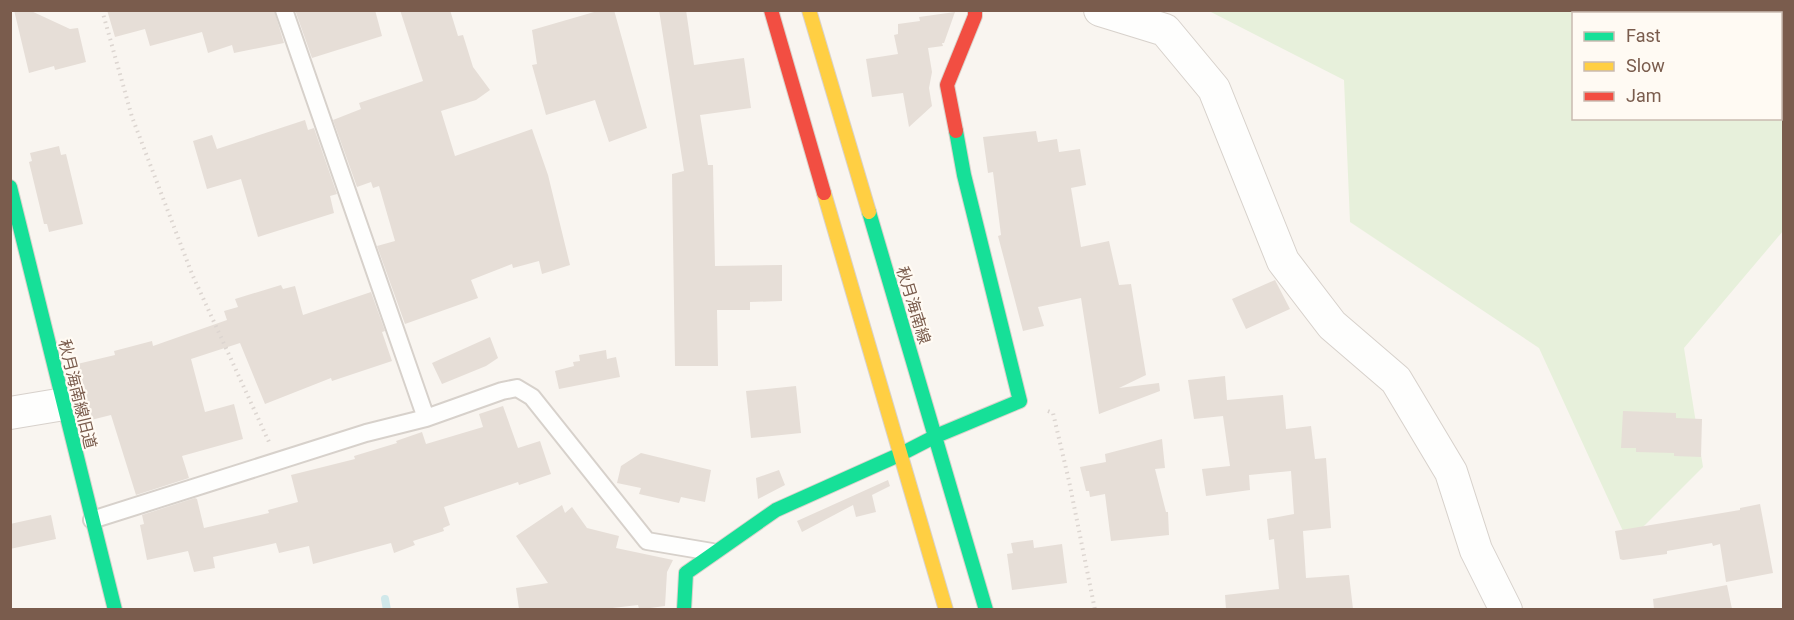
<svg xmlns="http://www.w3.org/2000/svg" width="1794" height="620" font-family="Roboto,'Noto Sans JP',sans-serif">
<rect width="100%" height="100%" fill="#f9f5f0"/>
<path fill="#e7f0db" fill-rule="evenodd" d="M1209,11H1783V231L1684,348L1703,467L1628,542L1539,348L1350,222L1344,80ZM1574,14H1780V118H1574Z"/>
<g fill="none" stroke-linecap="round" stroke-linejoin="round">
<path stroke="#d0e8ea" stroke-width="8" d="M385,599L387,610"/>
</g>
<path fill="#e6ded7" d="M14,10H29L70,29L78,28L86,62L55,70L54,66L29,73Z
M107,10H274L284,43L234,53L232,45L208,53L202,32L150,46L145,29L115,37Z
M295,10H375L382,36L312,58Z
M400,10H450L458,36L463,35L473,67L490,90L476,100L441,111L455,156L532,129L548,175L570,265L542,274L539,261L513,268L512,264L471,280L478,298L405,324L377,246L395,241L379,186L373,188L371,182L357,187L333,120L361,109L359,103L423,81Z
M601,10H614L647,128L609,142L595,100L546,115L532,65L537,64L532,30Z
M659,10H686L694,65L744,58L751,108L700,115L708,165H713L715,266L782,265V301L750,302V310H717L718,366H675L672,174L684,171Z
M955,12L944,43H942L943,46L928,48L932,72L929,88L932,106L909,127L903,93L872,97L866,59L898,54L894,35L898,34V24L920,21L919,17Z
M305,120L308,130L314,128L337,194L330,196L334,213L258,237L241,179L207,189L193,141L212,135L217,149Z
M1036,131L1038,142L1057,139L1059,152L1080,149L1086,185L1071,188L1081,247L1109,241L1119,285L1131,284L1146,375L1119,388L1159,383L1160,391L1099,414L1081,298L1038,307L1044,326L1023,331L998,236L1001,235L993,172L988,173L983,137Z
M59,146L61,155L66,154L83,224L49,232L47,224H44L29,162L32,161L30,153Z
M1275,280L1290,309L1246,329L1232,299Z
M281,285L283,289L295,286L303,315L371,292L385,331L382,332L392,361L332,381L331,378L265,404L240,343L191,359L205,412L234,404L243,439L182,456L189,478L136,495L111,415L87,421L73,365L115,355L114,351L152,341L153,346L227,320L224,311L238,307L235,299Z
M490,337L498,358L486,366L442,384L432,363Z
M606,350L607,359L616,357L620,377L559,389L555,371L574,366L573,362L580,361L579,355Z
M1225,376L1227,400L1283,395L1286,429L1311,426L1315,459L1326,458L1331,528L1303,531L1306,578L1349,575L1353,609H1226L1225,595L1279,589L1274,539L1269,540L1267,519L1294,514L1291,471L1249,475L1250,490L1206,496L1202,469L1230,466L1223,416L1194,419L1188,380Z
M796,386L801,433L751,438L746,391Z
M503,406L518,448L540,441L551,474L519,485L518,482L444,507L450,525L443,528L444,531L413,541L415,545L394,553L391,543L313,564L309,546L279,553L276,543L213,557L215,568L194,572L188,551L147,560L140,525L144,524L142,515L195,498L197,499L204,528L269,513L268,510L298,502L291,475L355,459L354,456L397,443L396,441L422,432L426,444L483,427L479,414Z
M1623,411L1676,413V418L1702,419L1701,457L1674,456V453L1636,452V448H1621Z
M1162,439L1165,468L1155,469L1166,512H1168L1169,535L1111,541L1105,494L1090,497L1089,491H1086L1080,467L1106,462L1105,454Z
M641,453L711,470L705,502L681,497L679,503L670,501L639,494L641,488L617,483L621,466Z
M779,470L785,485L758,499L756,478Z
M888,480L890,486L872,495L876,512L856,517L853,505L802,532L797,521Z
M1760,504L1773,573L1726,582L1720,544L1713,546L1712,543L1667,551V554L1623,560L1620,559L1615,531L1740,510V508Z
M562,505L565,513L572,507L587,528L619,536L616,548L673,560L667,572L665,606L643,609H639L638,605L604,609H519L516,588L548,583L516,536Z
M51,515L56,539L10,549V524Z
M1033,540L1034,548L1062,544L1067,583L1012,590L1007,554L1013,553L1011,543Z
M1727,585L1732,609H1654L1653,599Z"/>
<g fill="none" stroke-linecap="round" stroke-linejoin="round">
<defs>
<path id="lane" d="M284,10L426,418
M92,520L366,433L426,418L502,391L517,388L532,397L647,541L712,552"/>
<path id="street" d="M1100,10L1165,30L1214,89L1283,261L1332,325L1396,380L1451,472L1476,550L1506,610
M10,413L64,404"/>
<path id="fast" d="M10,187L115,610
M869,212L986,610
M684,610L686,573L776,510L901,454L936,436L1020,401L964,175L956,131"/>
<path id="slow" d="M809,10L869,212
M824,193L946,610"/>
<path id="jam" d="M771,10L824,193
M956,131L947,85L975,16V10"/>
</defs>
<use href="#lane" stroke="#d7d1cb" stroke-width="20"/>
<use href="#street" stroke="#d7d1cb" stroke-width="34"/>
<use href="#fast" stroke="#d9d2cb" stroke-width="16"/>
<use href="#slow" stroke="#d9d2cb" stroke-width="16"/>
<use href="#jam" stroke="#d9d2cb" stroke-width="16"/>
<path stroke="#dcd5d0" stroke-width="4" stroke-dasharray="1.5 4.5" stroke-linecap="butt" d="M102,10L132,117L192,274L269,442
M1048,411L1053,413L1069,481L1095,610"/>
<use href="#lane" stroke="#fefefd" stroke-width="16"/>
<use href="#street" stroke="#fefefd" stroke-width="32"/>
<use href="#fast" stroke="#16e098" stroke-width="14"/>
<use href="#slow" stroke="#ffcf43" stroke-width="14"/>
<use href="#jam" stroke="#f24e42" stroke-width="14"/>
</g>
<g text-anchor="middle" stroke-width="4.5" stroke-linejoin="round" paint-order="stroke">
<g font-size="16" fill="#7a5c4d" stroke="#fffaf3">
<text transform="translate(914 305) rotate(73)" y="6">秋月海南線</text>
<text transform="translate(78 394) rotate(76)" y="6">秋月海南線旧道</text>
</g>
</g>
<rect width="1794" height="620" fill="none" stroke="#7a5c4d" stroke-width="24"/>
<rect x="1572" y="12" width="210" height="108" fill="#fffaf3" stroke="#cabbb1" stroke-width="1.5"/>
<rect x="1584" y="32" width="30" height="9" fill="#16e098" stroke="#cabbb1" stroke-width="1.5"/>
<text x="1626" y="42" font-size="18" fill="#7a5c4d">Fast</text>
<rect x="1584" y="62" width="30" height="9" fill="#ffcf43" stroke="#cabbb1" stroke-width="1.5"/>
<text x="1626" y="72" font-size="18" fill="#7a5c4d">Slow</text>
<rect x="1584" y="92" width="30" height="9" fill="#f24e42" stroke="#cabbb1" stroke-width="1.5"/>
<text x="1626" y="102" font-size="18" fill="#7a5c4d">Jam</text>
</svg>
